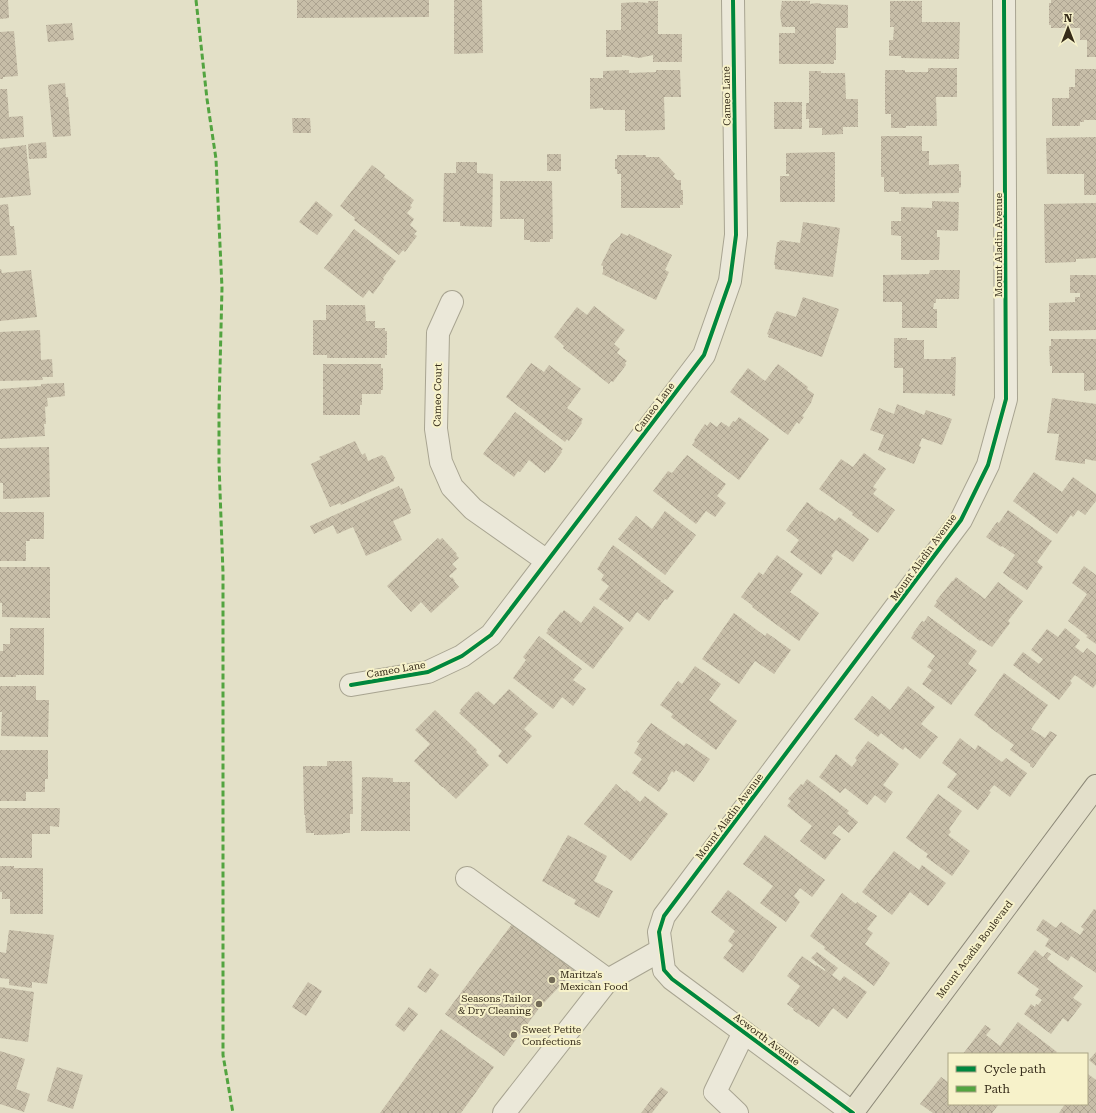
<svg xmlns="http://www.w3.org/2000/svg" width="1096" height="1113" font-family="'Roboto Serif',serif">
<defs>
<pattern id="building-cross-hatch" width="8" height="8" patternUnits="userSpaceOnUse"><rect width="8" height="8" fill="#c7bea8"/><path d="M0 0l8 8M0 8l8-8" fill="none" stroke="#aca390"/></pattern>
</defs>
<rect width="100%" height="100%" fill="#e3e0c7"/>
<path fill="url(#building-cross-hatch)" d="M0,0H8L9,18L0,19Z
M297,0H429V17L297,18Z
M454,0H482L483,53L454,54Z
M1051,0H1096V57H1087V40H1080V28H1051V25H1049V3H1051Z
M648,1H658V34H682V62H653V55L639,58L622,55V57H606V30H621V3L638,2L648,3Z
M782,1H810V4L817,3L822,4L848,5V28H836V60H834V64H779V33H795V27H782L780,15Z
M890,1H922V22H960L959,59L901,58V56H889V40H893L894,27H890Z
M72,23L74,40L48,42L46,25Z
M14,31L18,76L3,77V79H0V32Z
M928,68H957V97H936L937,126H906V128H891V114H885V70H905V72H928Z
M1075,69H1096V120H1084V122H1080V126H1052V98H1069V87H1075Z
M629,70V73L656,72V70H680L681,97H664L665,130L625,131V110H603V108L590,109V78H603V71Z
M809,71H821V73H845L846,99H858V127H843V134L822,135V128H809V119H806V103H809Z
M65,83L66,97H68L71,136L53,137L48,85Z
M0,89H7L9,117L23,116L24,137L0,139Z
M774,102H802V129H774Z
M292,118H310L311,133H293Z
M881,136H922V151H929V165L959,164V171H961V187L959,188V193L899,194V192H884V177H881Z
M1096,137V195H1084V174H1047L1046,138Z
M46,142L47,158L29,159L28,144Z
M26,145L31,195L0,198V148Z
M835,152V202H780V176H789V174H786V153Z
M547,154H561V171H547Z
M617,155H646V157H659L675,174L673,176L677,180H681V190H683V205H680V208H621V174H617V169H615V159H617Z
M456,162H477V173L493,174L492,227L460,226V222H443L444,173H456Z
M372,165L385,175L384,177L414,200L410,206L412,207L407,213L414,219L410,225L417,231L414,234L417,236L405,252L403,250L399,255L354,220L355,218L340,206Z
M500,181H552L553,239H550V242H530V240H524V219H500Z
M316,201L333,215L317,235L299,222Z
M932,201L959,202L958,231L937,230V237H940L939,260H901V236L891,235V221H901V207L932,208Z
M1096,203V258L1076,259V262L1045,263L1044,204Z
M8,204L10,226H14L17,255L0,256V205Z
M803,222L840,228L833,277L775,269V265H774L777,242H779L780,240L800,243Z
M354,229L396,261L383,278L384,279L373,294L369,290L363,298L324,268Z
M621,233L628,236L629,234L672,255L665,270L669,272L656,300L602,274L603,272V266L601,265L611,244L620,236Z
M0,269H1L2,273L31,270L37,317L0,321Z
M930,270H960L959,299H936V303H934L933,309H937V328H902V302H883V275L929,274Z
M1070,275H1096V330L1049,331V303L1075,302V297H1080V293H1070Z
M803,297L839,309L822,357L768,337L769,335L767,334L775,313H776L777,311L796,317Z
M326,305H365L366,321H375V328H385V331H387V355H385V358H327V355H313V320H326Z
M594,306L625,330L614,344L620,349L617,353L627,361L625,363L626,365L613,382L611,381L609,384L563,348L564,346L554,337L577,307L587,315Z
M40,330L41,360L52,359L53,377H42L43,380L0,381V332Z
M894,338H907V340H924V359H951V357H956L955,396H952V394L903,393V368H894Z
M1051,339H1096V390L1084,391V373H1052V366H1050L1049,346H1051Z
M531,363L544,372L549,365L581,389L567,408L583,419L581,422L582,423L569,441L567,439L565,442L506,397Z
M323,364H381V368H383V390H381V394H362V405H360V415H323Z
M778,364L808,387L807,389L814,394L811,403L802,416L804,417L799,424L797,422L788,435L730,392L748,368L765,381Z
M64,383L65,396L47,398L48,406L45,407L46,424H44L45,436L0,439V389L41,386V384Z
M1052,398L1096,404V461L1085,459V464L1055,460L1059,434L1047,433Z
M897,404L924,415L926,410L952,419L942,445L922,438L919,446L921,447L914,464L878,450L884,435L870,430L879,408L894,414Z
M515,412L563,449L561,451L562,452L548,471L547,470L545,473L529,460L520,472L518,471L514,477L483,454Z
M739,417L769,439L739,480L692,445L695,441L694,440L705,424L707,426L710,422L717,427L721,422L729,427L733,421L735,422Z
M355,441L362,455L365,453L368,461L382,455L384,457H385L395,478L394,479V481L341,505L340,503L330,507L311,464L321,459L319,457Z
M49,447L50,497L3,499V483H0V448Z
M864,453L886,469L873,487L877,489L873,494L895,510L878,533L852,515L853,513L819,489L841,459L853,467Z
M687,455L726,484L717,496L726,503L715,517L706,511L696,524L653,491L668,471L672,473Z
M1034,472L1062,492L1073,477L1096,494V501L1085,515L1078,510L1073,517L1071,515L1057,534L1013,501Z
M399,486L400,489L402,488L411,510H410L411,513L393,521L402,540L366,556L353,527L337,534L333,525L314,534L310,526Z
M807,502L820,512L821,511L835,521L839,517L869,539L853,562L836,550L831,556L833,558L821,575L790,552L799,540L786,530Z
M1008,510L1052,541L1037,562L1043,567L1027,590L1003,573L1015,555L1002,546L1001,547L986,537L997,522L999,523Z
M665,511L696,535L665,575L618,539L636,516L652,529Z
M0,512H44V539H30V541H26V561H0Z
M438,538L440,540L442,538L457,554L456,555L459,558L452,564L457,569L449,576L451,578L452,577L455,581H454L459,587L431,613L421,602L411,612L387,586Z
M613,545L661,581H660L674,591L667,600L665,599L649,621L637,612L630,622L599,599L609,586L601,580L604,575L597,569L600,565V564Z
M777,555L803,574L790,592L819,613L799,641L752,607L753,606L741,597L759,572L763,575Z
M1084,566L1096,575V644L1086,637L1088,636L1068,621L1087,594L1072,583Z
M0,567H50V618L2,617V603H0Z
M956,577L985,599L998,582L1023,601L1008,621L1010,623L992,647L981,640L980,641L934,606L937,602L936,601L952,581H953Z
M594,606L624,628L593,669L546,633L548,631L547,630L561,612L562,613L564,610L581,623Z
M734,613L765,636L767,633L791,650L774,674L755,661L739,684L702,659Z
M928,616L977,651L968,664L977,670L951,705L922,684L932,670L927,667L935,656L911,638L914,633H913L922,621L924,622Z
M10,628H44V675H16V677H0V651H3V644H10Z
M1065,628L1080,640L1075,647L1083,653L1087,648L1096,655V684L1093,688L1075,675L1070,681L1072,683L1059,700L1013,665L1023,652L1039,664L1043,659L1031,650L1047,629L1058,637Z
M539,636L582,669L573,680L586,689L573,706L562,697L553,709L513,678L526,660L523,657Z
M695,666L721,684L709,700L737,721L716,750L671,717L673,714L660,705L678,681L682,684Z
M1004,673L1048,705L1031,729L1045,738L1050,731L1057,735L1033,768L1030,766V764L1010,750L1014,745L988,726V725L974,715Z
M0,686H36V700H49L48,737L1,736L2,712H0Z
M908,686L935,707L921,724L938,737L920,759L905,747L903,750L881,733L878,737L854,719L872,696L890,710Z
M509,689L538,714L524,729L532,736L507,764L498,756L502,751L459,713L461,711L460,710L476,692L477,693L478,691L494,705Z
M435,710L477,750L476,752L489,765L456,799L443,787H442L414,761L430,744L415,730Z
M651,723L684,746L686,743L710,759L694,782L676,770L674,773L672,771L667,779L668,780L659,792L632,773L642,759L634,753L640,743L637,742Z
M960,738L975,750L978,745L1002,762L1006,758L1027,773L1010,797L994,785L989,791L991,792L978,810L947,787L957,774L942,763Z
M868,741L899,764L883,785L893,792L885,803L875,795L867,805L845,788L840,793L819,777L836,754L852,767L857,760L855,758Z
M0,750H48V779H45V792H26V801H0Z
M327,761H352L353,814H350V833H343V834L318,835H314V833H306L305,815H304V808L303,766H327Z
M362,777L393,778V782H410V831H361Z
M807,779L849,811L847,813L858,822L849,833L839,825L832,833L841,839L825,860L800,841L812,826L787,806L791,801L788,799L801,784L803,785Z
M616,784L625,792L626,790L640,802L645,796L668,814L631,861L584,824Z
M938,794L962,811L949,829L951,832L948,835L970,851L952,876L926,857L928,854L906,838Z
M0,808H60L59,827L50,826V834H32V858H0Z
M568,835L607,856L594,881L613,891L599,918L574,904L576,900L542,881Z
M765,835L825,880L812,897L800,888L794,896L800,902L786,922L760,903L773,886L743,864Z
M894,851L919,870L922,865L946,883L928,906L910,892L892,915L862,892Z
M0,866H14V868H43V914H10V899H2V892H0Z
M728,890L777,927L743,973L723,958L733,945L728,941L735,931L711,912Z
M842,893L856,904L857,902L877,916L867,929L873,933L865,944L890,963L874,986L824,949L825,947L810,936Z
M1094,909L1096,910V973L1071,956L1068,961L1045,946L1049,939L1036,930L1043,919L1056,928L1061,922L1080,935L1084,929L1081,927Z
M515,920L576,969L540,1007L504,1056L445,1014Z
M9,930L54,935L47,984L32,982V988L9,985V979L0,978V952L6,953Z
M1035,950L1043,957L1047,952L1051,954L1047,959L1083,986L1073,998L1082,1004L1068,1022L1063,1018L1051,1034L1024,1014L1031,1004L1035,1007L1036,1004L1038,1005L1042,1000L1035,995L1039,989L1017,973Z
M817,952L838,968L832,975L811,958Z
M802,956L816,966V965L825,971V970L840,981L844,976L867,992L847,1019L833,1008L819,1027L808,1019L807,1020L793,1010L794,1009L787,1004L800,986L787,976Z
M430,968L439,975L426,993L417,987Z
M308,982L322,991L306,1016L292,1007Z
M0,987L34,992L28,1042L0,1038Z
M409,1007L418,1014L404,1032L395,1025Z
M1018,1022L1057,1052L1055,1054H963L985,1025L991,1029L986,1035L1000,1046Z
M441,1029L494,1067L461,1113H380Z
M0,1051L25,1059L16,1089L30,1094L24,1112L0,1104Z
M1096,1052V1066L1089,1060Z
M57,1067L83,1075L73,1109L47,1101Z
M1088,1074L1096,1080V1113H1059L1065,1104H1087V1075Z
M941,1077L948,1082L949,1081V1104H999L992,1113H933L920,1104Z
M661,1087L668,1092L652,1113H641Z"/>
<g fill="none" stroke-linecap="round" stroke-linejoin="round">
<defs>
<path id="minor" d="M452,302L438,333L436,429L441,462L452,487L473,509L547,561
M351,685L428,672L462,656L491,635L704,355L730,281L736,235L733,0
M467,878L608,980
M504,1113L608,980L661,950
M737,1113L715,1092L744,1032
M853,1113L672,979L664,970L659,932L664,916L961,520L988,465L1006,399L1004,0"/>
<path id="major" d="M852,1113L1096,786"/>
</defs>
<use href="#minor" stroke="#a8a491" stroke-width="24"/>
<use href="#major" stroke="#8d8978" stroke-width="24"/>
<use href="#minor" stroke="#ebe8d9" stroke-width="22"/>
<use href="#major" stroke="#e3dfca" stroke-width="22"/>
<path stroke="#53a440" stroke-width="3" stroke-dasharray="6 3" stroke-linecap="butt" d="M196,0L207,99L216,159L222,288L219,409V464L223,573V1055L233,1113"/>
<defs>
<path id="cycleway" d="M351,685L428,672L462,656L491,635L704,355L730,281L736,235L733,0
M853,1113L672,979L664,970L659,932L664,916L961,520L988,465L1006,399L1004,0"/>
</defs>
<use href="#cycleway" stroke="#f7f2ca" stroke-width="6"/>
<use href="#cycleway" stroke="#00873e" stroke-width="4"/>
</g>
<g fill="#736b57" stroke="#f7f2ca" stroke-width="1.5">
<circle cx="552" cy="980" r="4"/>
<circle cx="539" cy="1004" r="4"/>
<circle cx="514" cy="1035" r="4"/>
</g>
<g text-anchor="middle" stroke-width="4" stroke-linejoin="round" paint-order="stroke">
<g font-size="10" fill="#362c1a" stroke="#f7f2ca">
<text transform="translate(726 96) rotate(-91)" y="4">Cameo Lane</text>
<text transform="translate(998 245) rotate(-90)" y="4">Mount Aladin Avenue</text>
<text transform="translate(437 395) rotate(-89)" y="4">Cameo Court</text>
<text transform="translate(654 407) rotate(-53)" y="4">Cameo Lane</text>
<text transform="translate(923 557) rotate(-54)" y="4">Mount Aladin Avenue</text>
<text transform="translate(396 669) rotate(-10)" y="4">Cameo Lane</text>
<text transform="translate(729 816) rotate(-53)" y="4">Mount Aladin Avenue</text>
<text transform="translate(974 949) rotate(-53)" y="4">Mount Acadia Boulevard</text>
<text transform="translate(767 1039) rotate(37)" y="4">Acworth Avenue</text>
</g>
<g font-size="10" fill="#362c1a" stroke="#f7f2ca" text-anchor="start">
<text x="560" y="978">Maritza's<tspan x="560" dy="12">Mexican Food</tspan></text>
<text x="531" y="1002" text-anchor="end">Seasons Tailor<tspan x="531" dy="12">&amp; Dry Cleaning</tspan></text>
<text x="522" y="1033">Sweet Petite<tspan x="522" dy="12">Confections</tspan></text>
</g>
</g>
<rect x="948" y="1053" width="140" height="52" fill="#f7f2ca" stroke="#aaa384"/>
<rect x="956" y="1066" width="20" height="6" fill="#00873e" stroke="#aaa384"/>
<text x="984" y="1073" font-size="12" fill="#362c1a">Cycle path</text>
<rect x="956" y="1086" width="20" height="6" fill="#53a440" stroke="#aaa384"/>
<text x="984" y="1093" font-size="12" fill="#362c1a">Path</text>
<g transform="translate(1068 28)" stroke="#f7f2ca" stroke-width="3" paint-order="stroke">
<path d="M0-3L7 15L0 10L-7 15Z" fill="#362c1a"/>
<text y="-6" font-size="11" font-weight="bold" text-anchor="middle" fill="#362c1a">N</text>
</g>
</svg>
